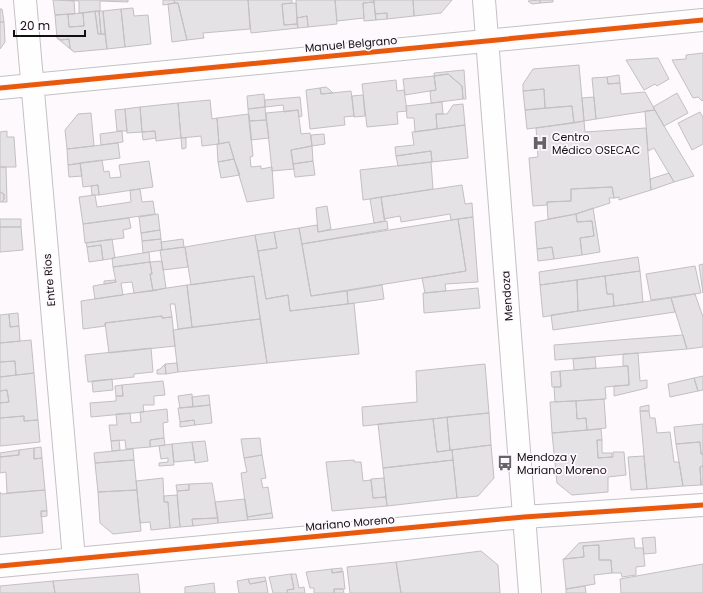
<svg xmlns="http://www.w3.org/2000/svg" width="703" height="593" font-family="Poppins,sans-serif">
<rect width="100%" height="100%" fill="#fdf9fd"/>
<path fill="#e5e2e5" stroke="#c3c0c3" d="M53,0L74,1L75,14L55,15Z
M66,0H128V2L100,1V11L79,13V1Z
M163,0H174L175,3L163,5Z
M174,0H248L250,29L203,33L204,38L187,40L178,3H175Z
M248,0H292V3L282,4L284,25L297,24L298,28L251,33Z
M296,0H335L337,24L308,27L307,16L297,18Z
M335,0H374V2L363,3L364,18L337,21Z
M374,0H413L414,16L387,19V13L375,14Z
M413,0H452L441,13L414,16Z
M540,0V3L532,4L528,1Z
M540,0H553V2L540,3Z
M374,2L376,20L364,21L363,3Z
M175,3H178L187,40L172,42L168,4Z
M296,3L297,24L284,25L282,4Z
M133,8L134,16L148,15L151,44L125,47L121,9Z
M0,9H2L4,22H0Z
M121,9L125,47L107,49L103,11Z
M95,11L98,34H105L107,49L74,52L70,48L69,39L61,40L57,38L55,15L68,14L69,27L84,26L83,13Z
M95,11H99L101,34H98Z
M99,11H103L105,34H101Z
M83,13L84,26L69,27L68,14Z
M387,13V19L376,20L375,14Z
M307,16L308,27L298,28L297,18Z
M0,22H4L5,42L0,49Z
M57,38L61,40L69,39L70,48L74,52Z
M703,53V100L702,101L698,97L693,98L672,60L686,59V55Z
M658,58L669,79L657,86L655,84L644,90L626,60Z
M579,65L584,121L574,123L572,106L545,108L544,89L523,91V84L533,69Z
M464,70L466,99H463L462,86L448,74L434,76V73Z
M448,74L462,86L463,99L431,103L430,91L436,90L434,76Z
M619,75L620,83L608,84L607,77Z
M434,76L436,90L405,95L403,79Z
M607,77L608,84L620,83L621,94L645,92L655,110L596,119L592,78Z
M396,80L397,91L404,90L407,111L397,112L398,124L367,127L362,84Z
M326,87L330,90L333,93L321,94L320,88Z
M320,88L321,94L351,91L354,116L344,117L345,125L310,129L306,90Z
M544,89L545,108L525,110L523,91Z
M677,93L688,113L664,126L653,107Z
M264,94L265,107L248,109L247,96Z
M363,95L365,116L354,117L352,96Z
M300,97L302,116L299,117L298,110L284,112L283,105L265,107V100Z
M594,97L596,119L584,121L582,98Z
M210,100L212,119L217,118L219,144L202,146L201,136L181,138L178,103Z
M442,102L443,114H436L437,129L415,132L414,118H407L406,106Z
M178,103L181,138L156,141L155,131L142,132L140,107Z
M463,104L465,125L437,129L436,114H447L453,105Z
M572,106L574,123L527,129L525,110Z
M140,107L142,132L127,133L125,109Z
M265,107L266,120L249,121L248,109Z
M125,109L127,131H117L115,110Z
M298,110L301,134L310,133L312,146L291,150L294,169L272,171L266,113Z
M655,110L664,126L694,176L674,182L654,148L648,151L645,111Z
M700,112L703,117V144L692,150L678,123Z
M91,113L94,146L67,149L65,130L78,114Z
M249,114L253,156L250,157L251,167L261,166V169L272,167L274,198L247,202L229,142L219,144L217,118Z
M266,120L269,138L251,140L249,121Z
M584,121L585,132L646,128L651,190L619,200V197L614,198L612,187L571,189V201L547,202V205L533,206L529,158L538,157L536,128Z
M465,125L468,158L432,162L431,151L396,156L395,147L414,145L412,132Z
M7,131V137H14L16,167H0V132Z
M122,131L123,142L101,145L100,134Z
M155,131L156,138L143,140L142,132Z
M324,134L325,144L312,146L311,135Z
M181,138H186V148L182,149Z
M229,142L234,159L218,162L217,144Z
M118,143L120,158L68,165L67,149Z
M312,146L313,161L293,164L291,150Z
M431,151L432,162L398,166L396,156Z
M234,159L240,175L221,178L218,162Z
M102,160L104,172L109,171L110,178L121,177L119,165L149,161L153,187L99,195L98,185L83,187L80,163Z
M313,161L315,175L295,177L293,164Z
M431,162L433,189L363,200L360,170Z
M80,163L82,176L69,177L68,165Z
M0,167H6L7,202H2L4,199V194L0,192Z
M669,173L674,182L651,190L650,179Z
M98,185L99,195H92L91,186Z
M462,185L465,204L472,203L473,217L451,220L450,214L401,222L400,216L384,219L381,197Z
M612,187L614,198H609L610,203L576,214L548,219L547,202L571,201V189Z
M140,189L142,202L153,201L155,214L83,224L79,197L95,195L97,207L131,202L130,190Z
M0,192L4,194V199L2,202H0Z
M381,197L385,221L374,223L370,199Z
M327,206L331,229L318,232L316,208Z
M593,208L600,252L582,255L580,238L594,236L592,221L577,222L576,214Z
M158,214L160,230L141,233L139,217Z
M576,214L577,222L592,221L594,236L580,238L582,255L554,259L552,247L537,249L535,222Z
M473,217L478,282L445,284L446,291L425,293L422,278L466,271L458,219Z
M129,218L131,228L123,230L124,238L85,243L83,224Z
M0,219H21V227H0Z
M458,219L466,271L311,296L302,244Z
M387,221L388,229L302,244L299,228L317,225L318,232Z
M0,227H21L23,250L0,252Z
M299,228L311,296L347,291L348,304L290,311L288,295L266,299L258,251L277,248L274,232Z
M160,230L161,239L142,241L141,233Z
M274,232L277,248L258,251L255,235Z
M255,235L266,299L288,295L290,311L354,303L359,354L267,363L254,276L191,285L185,247Z
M112,239L115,258L103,260L101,245L87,247L86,243Z
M161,239L162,250L143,253L142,241Z
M183,239L184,247L162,250L161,242Z
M101,245L103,260L89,262L87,247Z
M185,247L188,267L163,270L160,250Z
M552,247L554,259L538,261L537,249Z
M149,252L150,262L113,267L112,258Z
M638,257L640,271L540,285L539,272Z
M162,261L166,288L153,291L150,274H152L150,262Z
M150,262L152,274H150L153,291L134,293L132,282L121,283L123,295L95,299L93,286L116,282L113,267Z
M703,264V293L699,265Z
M695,266L701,293L651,300L646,274Z
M640,271L643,302L614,306L613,294H607L605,276Z
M254,276L260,319L192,327L187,285Z
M605,276L607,294H613L614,306L578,311L577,280Z
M115,280L116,282L104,284V281Z
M577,280L578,311L543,317L540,285Z
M187,285L192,327L178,329L175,304H170L172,317L162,318V316L105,323V326L83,329L81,301Z
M382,285L384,299L348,304L347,291Z
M478,288L480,308L424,313L423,293Z
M695,294L703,317V347L687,349L671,298Z
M671,298L675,312L553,330L551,315Z
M18,313L19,326L10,327L9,314Z
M9,314L10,327L19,326L20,341L0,343V315Z
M162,316V318L172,317L175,346L109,353L105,323Z
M260,319L267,363L178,372L173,330Z
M683,335L687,349L555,360L554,345Z
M31,340L34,373L16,375L15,361L0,362V343Z
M151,348L153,372L134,374V377L88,382L85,355Z
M638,353L640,381L647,380V388L614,396V386L629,385L628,366H623V354Z
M595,357L596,368L574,370L573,359Z
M15,361L16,375L0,377V362Z
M177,363L178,372L166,374L165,364Z
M165,364L166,374H157V370L160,369Z
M485,364L489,413L363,426L362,407L417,402L416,371Z
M628,366L629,385L605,387L606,399L555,402L554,387H561L560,371Z
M560,371L561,387H552L551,372Z
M34,373L38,420L24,421V416L0,418V403L9,402L7,390L0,391V377Z
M703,376V390L698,391L694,378Z
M694,378L698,391L670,397L668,384Z
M112,379L113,390L93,392L92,381Z
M163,381L165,395L154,396V405H143L144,412L91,417L90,403L116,401V396H123L122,385Z
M122,385L123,396H116L115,386Z
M7,390L9,402L0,403V391Z
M192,394L193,407L180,408L178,396Z
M209,395L210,405L193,407L192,397Z
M604,399L606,428L587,430L586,418L577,419L576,401Z
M576,401L577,419L586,418L587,430L552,433L550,402Z
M210,405L212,423L195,425L194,420L180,422L178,408Z
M649,405V411H640V407Z
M167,409L168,422L163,423L164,438L150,440V447L126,449L125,440L111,441L109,425H117L116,414L130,413L131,423L141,422L140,412Z
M640,411H649L650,418H655L657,433L670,432L674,462H679L683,486L647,489Z
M489,413L491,445L450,450L447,417Z
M24,416V421L38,420L40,442L0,446V418Z
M447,417L450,450L437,452L433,419Z
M433,419L437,452L452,450L453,460L383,468L378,424Z
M194,420L195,425L180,427V422Z
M703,424V454H701L700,442L676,444L674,427Z
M601,429L602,440H597L598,458L613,457V452H624L626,475L608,477V492L572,495L557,483L552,433Z
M164,438L165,445L150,447V440Z
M260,438L262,455L244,458L241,439Z
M119,440L120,450L112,451L111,441Z
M597,440H602V453H612V457L598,458Z
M205,441L208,461L195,463L192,442Z
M192,442L195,460L174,462L172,444Z
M700,442L701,454H703V466L700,467L701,485L683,486L676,444Z
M172,444L174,465L159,466V463L168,462V458L161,459L159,446Z
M491,445L494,478L478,496L457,498L452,450Z
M41,447L42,458L34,459V448Z
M34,448V459L42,458L45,490L7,493L6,472L0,473V457L19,455V450Z
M133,449L134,460L95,463L94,453Z
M19,450V455L0,457V453Z
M262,455L266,478L261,479L263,488L268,487L272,513L247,517L241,473L247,472L244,458Z
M644,456L647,489L631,490L628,457Z
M134,460L137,490L98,492L95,463Z
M354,460V462H361L363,481L371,480L373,498L386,497L387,506L332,511L326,462Z
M453,460L457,498L387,506L383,468Z
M703,466V485H701L700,467Z
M163,478L164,502H168L170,528L151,530L150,522L140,523L136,481Z
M384,478L386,497L373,498L371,479Z
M212,483L218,518L192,519L193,526L180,527L177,491L189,490V484Z
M189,484V490L177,491L176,485Z
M45,490L47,511H41L43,533L0,537V492L1,494Z
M137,490L141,531L113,534L100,523L98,492Z
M177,495L180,527L170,528L168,502H164V496Z
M245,499L248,520L218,523L215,502Z
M41,511H47V516L41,517Z
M272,513L273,518L248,520L247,517Z
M218,518V523L193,526L192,519Z
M655,537L656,553L644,554L642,538Z
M634,538L635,548H643L645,566L636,567V575L622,577L621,573H612L611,560H599V545L583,546L584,557L564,559L579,543Z
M599,545V560H611L612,573L594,575L595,584L566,589L563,559L584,557L583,546Z
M481,551L498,565L500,593H401L396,562Z
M396,562L401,593H350L347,567Z
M703,564V593H621L620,579Z
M342,568V572L332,573V569Z
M332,569V573L343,571L345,589H334V593H314V588H310L306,572Z
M138,574L140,593H55L53,581Z
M291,574L294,589L287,590L288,593H273L269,577Z
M291,574H296L299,588L304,587L305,593H288L287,590L294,589Z
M265,577L266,581L250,584L248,579Z
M248,579L250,584L266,581L268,593H239L237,581Z
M53,581L55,593H0V586Z
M214,583L215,593H185V587Z
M585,586L586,593H566V589Z
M334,589H343L344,593H334Z"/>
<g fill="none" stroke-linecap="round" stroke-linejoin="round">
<defs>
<path id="minor" d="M25,0L74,559
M484,0L530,593
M0,88L703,20
M0,566L524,517L703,505"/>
</defs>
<use href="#minor" stroke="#c4c1c4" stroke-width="24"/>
<use href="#minor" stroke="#fffeff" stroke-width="22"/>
<defs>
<path id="cycleway" d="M0,88L703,20
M0,566L524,517L703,505"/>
</defs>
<use href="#cycleway" stroke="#fef8fe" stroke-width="8"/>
<use href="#cycleway" stroke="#e8590c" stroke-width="5"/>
</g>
<defs>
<symbol id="hospital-bare" viewBox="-9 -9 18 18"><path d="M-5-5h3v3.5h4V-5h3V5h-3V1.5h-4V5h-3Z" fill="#656265" stroke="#fef8fe" stroke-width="2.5" paint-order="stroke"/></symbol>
<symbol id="bus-bare" viewBox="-9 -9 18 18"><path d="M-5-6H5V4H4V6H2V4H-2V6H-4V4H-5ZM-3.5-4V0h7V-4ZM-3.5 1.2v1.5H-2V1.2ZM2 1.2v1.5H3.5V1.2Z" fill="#656265" stroke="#fef8fe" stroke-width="2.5" paint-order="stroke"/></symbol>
</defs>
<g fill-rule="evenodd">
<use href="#hospital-bare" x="529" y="132" width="22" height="22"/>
<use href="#bus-bare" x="494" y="452" width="22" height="22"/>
</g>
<g text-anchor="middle" stroke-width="3.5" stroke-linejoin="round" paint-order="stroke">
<g font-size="11" fill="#131013" stroke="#fef8fe">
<text transform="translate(351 44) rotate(-5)" y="4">Manuel Belgrano</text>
<text transform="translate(49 280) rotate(-95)" y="4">Entre Ríos</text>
<text transform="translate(507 296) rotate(-94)" y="4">Mendoza</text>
<text transform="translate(350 523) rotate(-5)" y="4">Mariano Moreno</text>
</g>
<g font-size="11" fill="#131013" stroke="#fef8fe" text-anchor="start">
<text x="552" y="141">Centro<tspan x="552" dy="13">Médico OSECAC</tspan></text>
<text x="517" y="461">Mendoza y<tspan x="517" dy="13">Mariano Moreno</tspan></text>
</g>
</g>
<path d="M14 30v6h71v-6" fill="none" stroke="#131013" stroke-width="2"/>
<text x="20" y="30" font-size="12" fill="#131013" stroke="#fef8fe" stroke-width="3" paint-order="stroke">20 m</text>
</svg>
